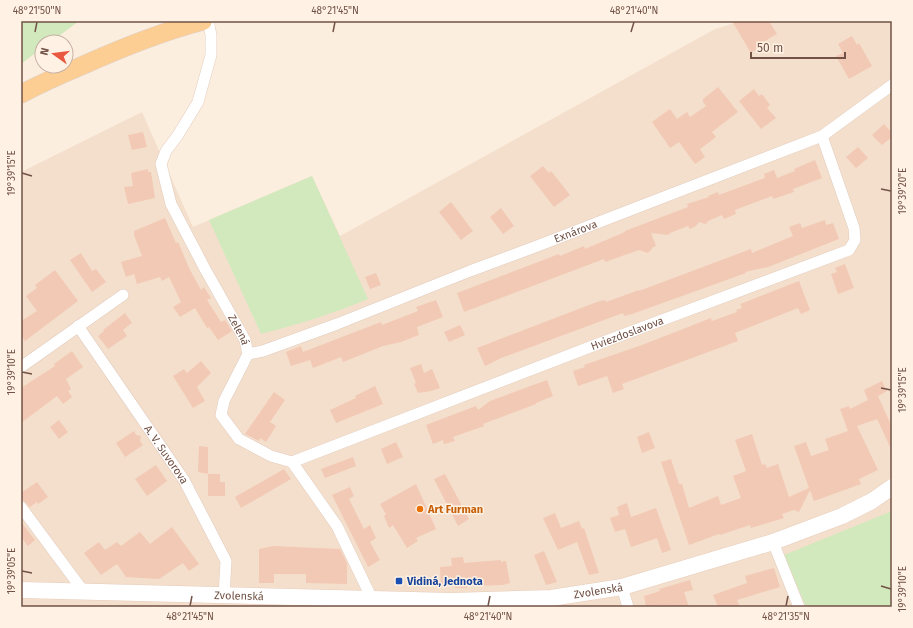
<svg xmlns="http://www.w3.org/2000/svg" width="913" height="628" font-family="'Fira Sans',sans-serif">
<rect width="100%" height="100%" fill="#fceede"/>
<path fill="#f4dfcc" d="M741,21H892V607H21V172L142,112L193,227L312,176L340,236L715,29Z"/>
<path fill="#d2e9bd" d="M21,21H79L51,42H42V48L21,64Z
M312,176L368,299C332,314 299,324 261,334L209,220Z
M892,511V607H806L784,555Z"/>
<path fill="#f2c9b5" d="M732,21H769L777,34L760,44L762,46L751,53Z
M852,36L857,45L859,43L872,66L849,79L836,56L843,53L838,44Z
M718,87L738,112L712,132L716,137L700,149L705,157L695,164L679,142L670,148L652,122L670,109L677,119L687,112L690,117L706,106L703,102V99Z
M754,89L759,96L762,94L770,105L767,108L776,118L761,129L739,101Z
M884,124L892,133V137L882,145L872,135Z
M143,132L147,147L132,150L128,135Z
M858,147L868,158L856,168L846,157Z
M815,160L822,178L793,189L794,192L773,199L772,196L735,210L736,214L724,219L722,215L708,221L706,224L699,222L696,226L690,229L688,226L670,233L668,235L651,233L656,246L653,247L651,250L648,253L639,250L605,262L604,259L464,312L457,293L559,254L560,256L584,246L585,249L625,232V231L688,207L687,204L709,197L708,196L718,192L719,195L765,178L764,174L774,170L777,178L795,171L794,169Z
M543,166L549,173L551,171L570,195L554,207L530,176Z
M148,169V172H151L155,198L128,204L124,187L133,186L131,173Z
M451,202L473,231L461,240L439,212Z
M501,208L514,226L503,234L490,217Z
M165,218L176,243L178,242L189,268L201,290L204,287L211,298L207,300L221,322L225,320L232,331L218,340L209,327L207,328L195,308L180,317L173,307L181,302L169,277L162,281L160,277L137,284L134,274L126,277L121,262L142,256L134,235V231Z
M825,220L826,225L833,223L839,239L768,267L745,272L746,273L632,314L624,316L623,313L501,358L485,366L477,348L597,302L605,300L606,302L639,290V291L751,249L752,253L793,236L789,227L800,223L802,228Z
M81,253L92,271L96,269L106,282L92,292L70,260Z
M845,264L854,288L838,294L831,274L837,272L835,268Z
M55,270L78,301L25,341L21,335V321L37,311L26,296L37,288L35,285Z
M376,273L381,285L370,289L365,277Z
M799,281L810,310L801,314L798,308L735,333L738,341L622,384L624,389L613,393L607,376L578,386L573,371L585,367L584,365L642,345L711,318L712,321L737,312L736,310L742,308L740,304Z
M436,300L443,317L417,327L419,335L401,342L383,346L343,362L341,357L313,368L310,360L291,366L286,352L301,346L303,352L381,322L382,325L418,311L416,307Z
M125,313L132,323L123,330L127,336L108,349L98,336L104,331L103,330Z
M460,325L465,335L449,342L444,332Z
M72,351L83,367L66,379L71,389L68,391L72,397L63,404L57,396L21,423V388L55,366L54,364Z
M201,361L211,373L197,387L205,401L193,408L173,376L184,369L187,373Z
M421,364L424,373L432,369L440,388L431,391L418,393L414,384L416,383L410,368Z
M547,380L553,396L536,403V404L483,424L484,426L453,437L455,441L444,444L443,440L433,444L426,425L476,406L478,410L490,401Z
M882,381L887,391L878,396L892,427V451L877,419L857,426L878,470L859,479L861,484L814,501L810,490L799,512L794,510L782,514L784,518L751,528L750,525L720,535L719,534L689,545L661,462L671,459L679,484H682L689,508L718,496L721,505L741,498L733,476L746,471L735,440L752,434L762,465L765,464L767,468L778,464L789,497L809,488L794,446L806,442L811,456L829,450L825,439L848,431L840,409L849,406L850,409L868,400L864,390Z
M375,386L383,404L336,423L330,410L356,398L355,396Z
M274,392L285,400L270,422L276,426L266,442L260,438L259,441L245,434Z
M59,420L68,432L59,439L50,427Z
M134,431L136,435L141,436L140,441L143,445L125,457L116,443Z
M649,432L655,448L642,453L637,437Z
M396,442L403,457L387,464L381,449Z
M199,446L208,447V474L198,472Z
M353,457L356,466L325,478L321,469Z
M156,465L167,481L147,496L135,479Z
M284,469L291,479L241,508L235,497Z
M208,474H220V482H225V496H208Z
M445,474L469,519L458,526L434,479Z
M37,482L48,497L38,504L37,502L30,507L21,498V493Z
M416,484L436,529L416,538L418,541L407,548L393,525L389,528L384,516L386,514L380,504Z
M350,487L354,496L349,499L364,529L370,525L376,538L370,542L380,560L368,567L332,495Z
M627,503L631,517L656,508L671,550L662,553L657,538L631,547L625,529L615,532L610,518L619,515L617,507Z
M555,513L561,528L579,521L582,529L584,528L599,573L589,575L577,542L558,550L543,518Z
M21,522L35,540L28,546L21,537Z
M172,527L199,564L189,571L183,563L159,579L126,577L117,564L101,575L84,553L99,542L105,550L117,542L121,546L140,532L150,544Z
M273,546L340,549L347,563V584L306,583V574H274V583H259V549Z
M544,551L557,582L546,585L534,555Z
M463,557L464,563L501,560V562L506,561L510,583L503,585L467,586V588H455V585L441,586L440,567L452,566L451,558Z
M774,568L780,587L737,600L740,607H718L713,595L747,583L745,576Z
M690,580L693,590L684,592L689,607H665L664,605L656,607H646L644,596L660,591L659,589Z"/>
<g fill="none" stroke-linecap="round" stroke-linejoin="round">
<defs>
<g id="street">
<path id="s1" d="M208,21L211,35V55L198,102L178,135L166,151L161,164L171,204L205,269L245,340L248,354L224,401L221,415L239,439L271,456L292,462L337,526L372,599"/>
<path id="s2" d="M78,326L184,480L226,561L224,596"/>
<path id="s3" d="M248,354L263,351L337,324L470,271L532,248L822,136L892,85"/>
<path d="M21,367L123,295"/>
<path id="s4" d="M292,462L590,347L849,250L855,240L854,228L822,136"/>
<path d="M21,507L84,592"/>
<path d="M773,542L799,607"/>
<path d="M622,587L628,607"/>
</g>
<g id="secondary">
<path id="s5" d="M21,590L451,601L551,598L622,587L773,542L842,516L872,501L892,487"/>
</g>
<path id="primary" d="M21,94C40,84 60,75 79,67C119,49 160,32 203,21"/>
</defs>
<use href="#street" stroke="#e2cbbd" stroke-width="12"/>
<use href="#secondary" stroke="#e7ccba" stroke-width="17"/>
<use href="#primary" stroke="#dad2cf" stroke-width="19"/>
<use href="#street" stroke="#fff" stroke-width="11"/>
<use href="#secondary" stroke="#fff" stroke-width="16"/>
<use href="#primary" stroke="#fdce94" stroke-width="18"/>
</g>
<path fill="none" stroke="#725246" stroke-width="1.5" d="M35,32L37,22M333,32L335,22M631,32L634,22M22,173L32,176M881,189L891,191M22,372L32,374M881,388L891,390M22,571L32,573M881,586L891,589M190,606L192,596M488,606L490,596M786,606L788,596"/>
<circle fill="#e8710a" stroke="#fff2e4" stroke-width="1.5" cx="420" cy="509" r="4"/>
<rect fill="#1a4fb4" stroke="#fff2e4" stroke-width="1.5" x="395" y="577" width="8" height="8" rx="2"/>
<g text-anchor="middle" stroke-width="3" stroke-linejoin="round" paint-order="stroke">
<g font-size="11" fill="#725246" stroke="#fff2e4">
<text dy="4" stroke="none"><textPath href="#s3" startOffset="350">Exnárova</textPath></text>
<text dy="4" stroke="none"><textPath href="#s1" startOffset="340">Zelená</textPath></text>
<text dy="4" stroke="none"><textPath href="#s4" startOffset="359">Hviezdoslavova</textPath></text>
<text dy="4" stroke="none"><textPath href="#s2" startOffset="156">A. V. Suvorova</textPath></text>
<text dy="4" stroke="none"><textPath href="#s5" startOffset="578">Zvolenská</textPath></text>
<text dy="4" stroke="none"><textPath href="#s5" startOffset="218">Zvolenská</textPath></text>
</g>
<g font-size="11" font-weight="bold" fill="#c56008" stroke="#fff2e4" text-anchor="start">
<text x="428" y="513">Art Furman</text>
</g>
<g font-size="11" font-weight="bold" fill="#164399" stroke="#fff2e4" text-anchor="start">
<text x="407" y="585">Vidiná, Jednota</text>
</g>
</g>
<rect width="913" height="628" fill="none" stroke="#fff2e4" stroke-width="44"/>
<g transform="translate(54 54) rotate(284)"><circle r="19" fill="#fff2e4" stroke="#c7b2a5"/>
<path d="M0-3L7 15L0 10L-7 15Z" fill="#e95940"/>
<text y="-6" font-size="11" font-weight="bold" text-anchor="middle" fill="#725246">N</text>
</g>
<path d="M751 52v6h94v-6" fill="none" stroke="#725246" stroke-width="2"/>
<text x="757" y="52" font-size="12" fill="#725246" stroke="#fff2e4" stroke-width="3" paint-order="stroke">50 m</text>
<rect x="22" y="22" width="869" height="584" fill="none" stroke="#725246" stroke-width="1.5"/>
<g font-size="10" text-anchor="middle" fill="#725246">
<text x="37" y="14">48°21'50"N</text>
<text x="335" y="14">48°21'45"N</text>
<text x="634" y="14">48°21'40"N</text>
<text transform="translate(11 173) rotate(-90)" y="4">19°39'15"E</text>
<text transform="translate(902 191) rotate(-90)" y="4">19°39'20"E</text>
<text transform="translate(11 372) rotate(-90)" y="4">19°39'10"E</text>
<text transform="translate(902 390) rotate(-90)" y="4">19°39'15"E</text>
<text transform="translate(11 571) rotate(-90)" y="4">19°39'05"E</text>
<text transform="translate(902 589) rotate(-90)" y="4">19°39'10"E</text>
<text x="190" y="620">48°21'45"N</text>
<text x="488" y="620">48°21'40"N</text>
<text x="786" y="620">48°21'35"N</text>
</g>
</svg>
